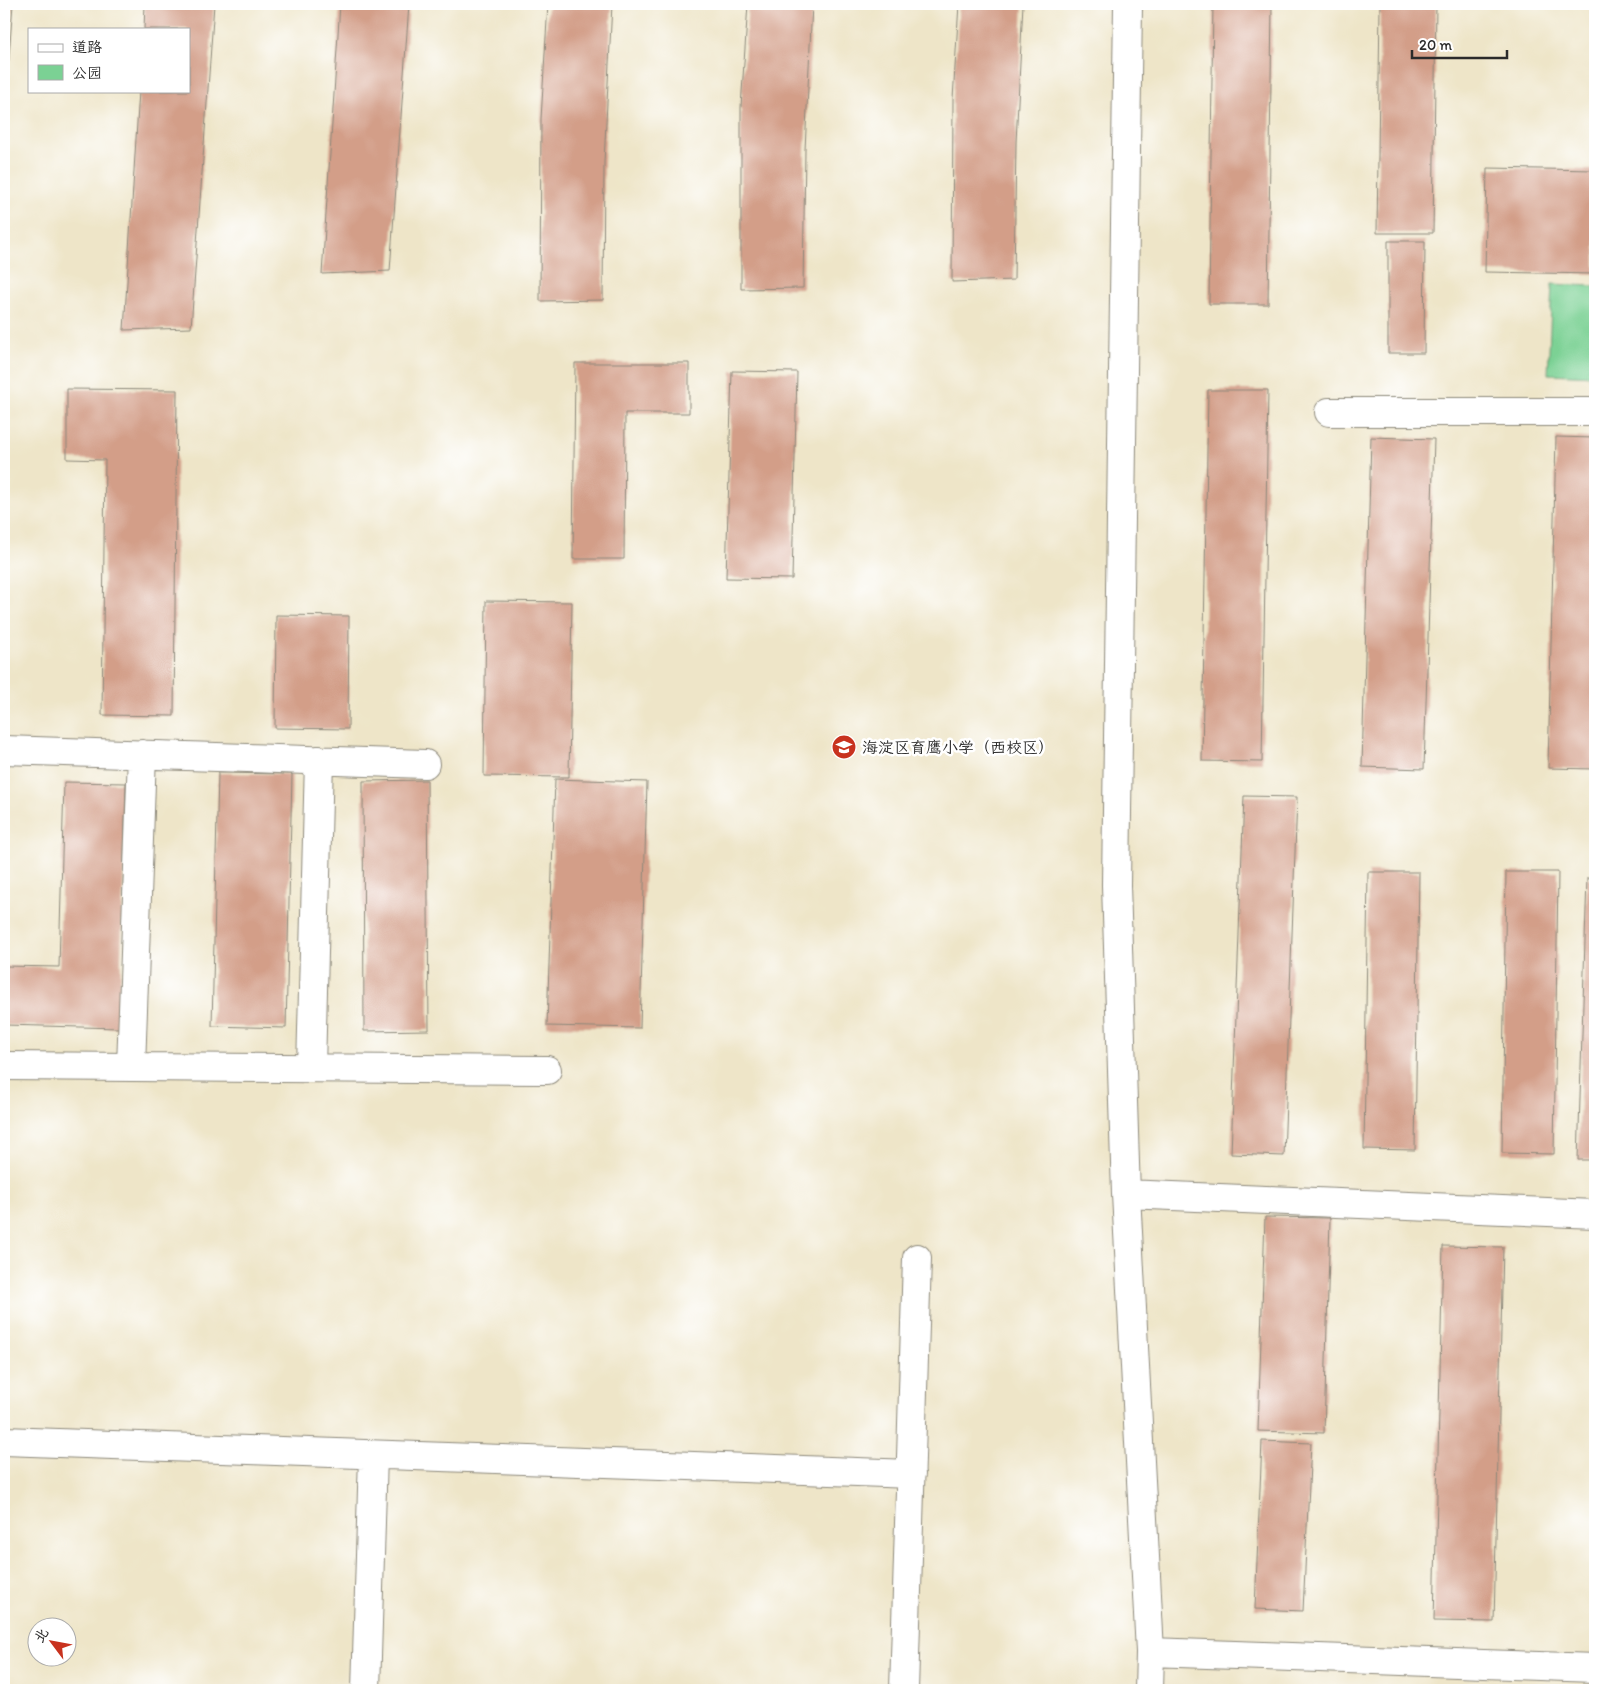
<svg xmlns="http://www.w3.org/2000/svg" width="1599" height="1694" font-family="Itim,'LXGW WenKai TC',sans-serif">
<rect width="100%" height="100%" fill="#fff"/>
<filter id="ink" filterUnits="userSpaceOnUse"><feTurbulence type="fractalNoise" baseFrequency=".02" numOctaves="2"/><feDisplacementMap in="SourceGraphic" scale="10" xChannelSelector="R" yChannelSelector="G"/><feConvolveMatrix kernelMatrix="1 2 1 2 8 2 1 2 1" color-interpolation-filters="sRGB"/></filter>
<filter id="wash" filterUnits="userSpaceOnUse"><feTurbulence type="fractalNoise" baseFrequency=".0096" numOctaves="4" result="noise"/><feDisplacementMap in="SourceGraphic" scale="20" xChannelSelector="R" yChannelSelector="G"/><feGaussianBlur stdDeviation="1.12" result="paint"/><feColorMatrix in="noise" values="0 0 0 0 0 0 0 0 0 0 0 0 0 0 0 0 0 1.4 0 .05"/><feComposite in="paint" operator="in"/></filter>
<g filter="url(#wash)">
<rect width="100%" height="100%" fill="#eee5c8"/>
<path fill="#7bd194" stroke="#537e60" d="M1552,284L1595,286V376L1548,374Z"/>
<g id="blocks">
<path fill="#d39e88" d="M4,4H13L5,109H4Z
M145,4H214L191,328L124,330L139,91H189V29H144Z
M340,4H409L390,271L322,274Z
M548,4H612L604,162L603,300L540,301L541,119Z
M748,4H812L805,150L803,288L741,289V107Z
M959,4H1023L1016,142L1014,280L952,282L953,99Z
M1213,4H1272L1268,304H1209Z
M1380,4H1436L1433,233H1377Z
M1487,168L1595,170V274L1485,272Z
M1388,241H1425L1424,353H1388Z
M575,363H689V413H625L624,559H573Z
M732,371L797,372L792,579L726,578Z
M67,389L177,390L174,716L102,715L105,460L67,459Z
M1208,390H1268L1262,762L1202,761Z
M1371,437L1434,439L1424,769L1362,767Z
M1556,437L1595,438V769L1548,768Z
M486,601L572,602L569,777L484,776Z
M276,615L349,616L348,729L275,728Z
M218,773L292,774L286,1028L212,1026Z
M555,779L647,782L640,1028L547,1026Z
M427,780L429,1030L364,1031L363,781Z
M64,782L126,783L119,1028L4,1025V966L59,967Z
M1244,796L1297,797L1284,1156L1231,1154Z
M1368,872H1419L1415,1150L1364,1149Z
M1506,872H1558L1554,1154L1502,1153Z
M1587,878H1595V1160H1578Z
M1265,1217L1330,1218L1324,1433L1258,1431Z
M1443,1246L1503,1247L1494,1622L1434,1621Z
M1262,1441L1311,1443L1303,1611L1255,1609Z"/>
</g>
</g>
<g filter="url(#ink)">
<use href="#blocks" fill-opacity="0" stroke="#8c887a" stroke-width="1"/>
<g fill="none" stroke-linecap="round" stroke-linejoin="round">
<defs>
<path id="minor" d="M1128,4L1116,885L1126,1194L1150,1652L1149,1690
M1329,412H1595
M4,750L425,764
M4,1066L547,1070
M131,1067L142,754
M311,1068L319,760
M1126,1194L1595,1214
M4,1441L911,1474
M1150,1652L1595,1668
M366,1690L373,1455
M904,1690L917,1258"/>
</defs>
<use href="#minor" stroke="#8c887a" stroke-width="30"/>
<use href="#minor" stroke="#fff" stroke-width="28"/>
</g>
</g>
<defs>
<symbol id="school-disc" viewBox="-11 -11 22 22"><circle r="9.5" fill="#c8321e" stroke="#fff"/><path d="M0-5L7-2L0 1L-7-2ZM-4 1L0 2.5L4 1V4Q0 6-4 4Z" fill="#fff"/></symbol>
</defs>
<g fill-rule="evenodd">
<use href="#school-disc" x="830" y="733" width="28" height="28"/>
</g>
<g text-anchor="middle" stroke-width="5" stroke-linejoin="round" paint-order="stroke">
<g font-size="16" fill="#2b2b2b" stroke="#fff" text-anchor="start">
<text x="862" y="753">海淀区育鹰小学（西校区）</text>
</g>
</g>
<rect width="1599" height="1694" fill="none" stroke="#fff" stroke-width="20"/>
<rect x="28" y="28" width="162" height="65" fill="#ffffff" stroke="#aaaaaa"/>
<rect x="38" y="44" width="25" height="8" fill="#ffffff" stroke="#aaaaaa"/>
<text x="72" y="52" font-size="15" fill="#2b2b2b">道路</text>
<rect x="38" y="65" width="25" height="15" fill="#7bd194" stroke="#aaaaaa"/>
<text x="72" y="78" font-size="15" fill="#2b2b2b">公园</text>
<g transform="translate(52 1642) rotate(302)"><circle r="24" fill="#ffffff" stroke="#aaaaaa"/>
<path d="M0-4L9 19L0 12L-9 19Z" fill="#c8321e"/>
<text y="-8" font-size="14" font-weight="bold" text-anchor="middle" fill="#2b2b2b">北</text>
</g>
<path d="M1412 50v8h95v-8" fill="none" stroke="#2b2b2b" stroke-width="2.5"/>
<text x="1419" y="50" font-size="15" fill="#2b2b2b" stroke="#ffffff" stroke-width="4" paint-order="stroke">20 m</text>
</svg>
